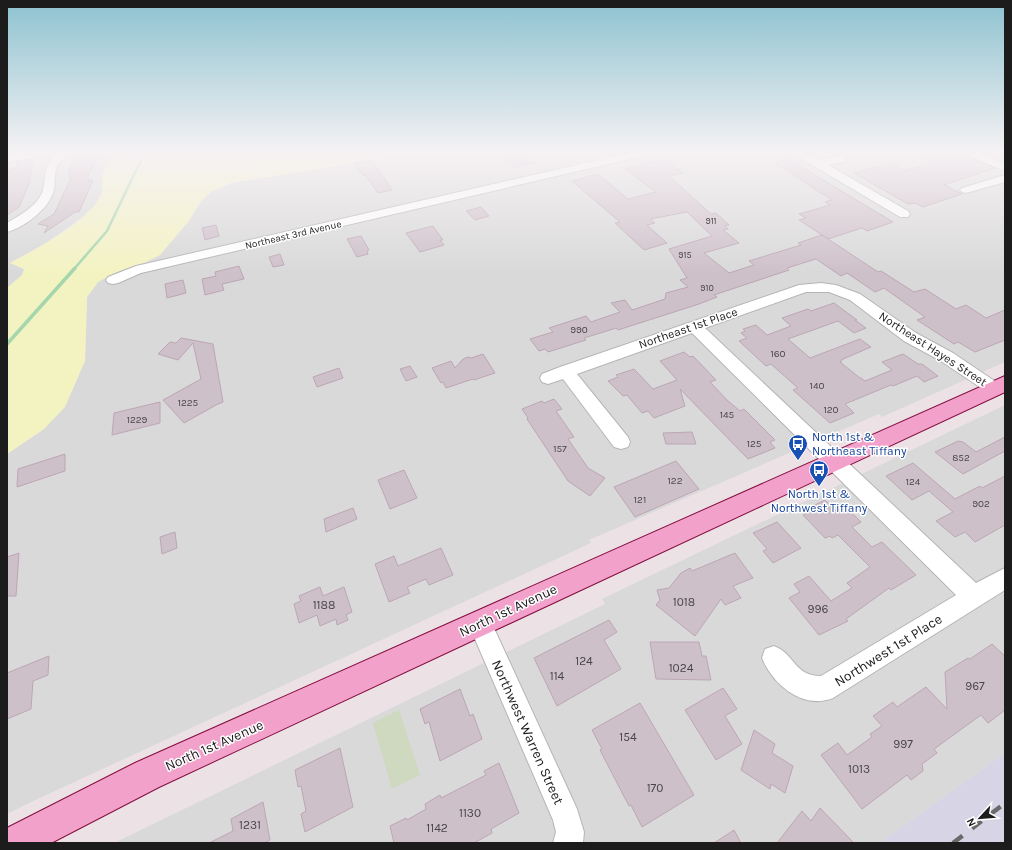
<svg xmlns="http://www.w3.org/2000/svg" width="1012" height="850" font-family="Karla,sans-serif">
<rect width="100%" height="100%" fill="#ece2e6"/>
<path fill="#d9d9d9" d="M7,154H115L104,172L102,177V192L95,205L81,218L43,245L11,262L24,269L22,275L7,288Z
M408,154H961L1005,174V362L882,417L879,414L589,540L591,543L29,803L7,814V454L44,429L85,361L87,297L98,282L119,271L144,263L188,222L201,201L211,192L231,183Z
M1005,405V753L880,843H114L605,604L602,599Z"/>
<path fill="#d6d4e5" d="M1005,753V843H880Z"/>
<path fill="#ced9c0" d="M399,710L420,775L392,789L373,723Z"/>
<path fill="#f3f3c2" d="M115,154H408L231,183L211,192L201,201L188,222L160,255L144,263L119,271L98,282L87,297L85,361L65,407L44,429L7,454V288L22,275L24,269L10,263C36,249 91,221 102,193C104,188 102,183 102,178C102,169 110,160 115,154Z"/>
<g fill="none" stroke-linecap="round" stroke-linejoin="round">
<path stroke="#a6d6ad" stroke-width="2.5" d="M74,269L107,231L144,154"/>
<path stroke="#a6d6ad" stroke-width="3.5" d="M7,344L75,268"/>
</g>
<path fill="#cec0c9" stroke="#bca6b4" d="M504,154H524L535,163L515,167L505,157H507Z
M920,154H968L969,157L995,168L944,185L962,194L923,207L915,203L908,204L854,173L892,163L903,171L936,162Z
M98,157L86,179H89L88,181L93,180L79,212H75L44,233L48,226L38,224L54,214L71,178L70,179L71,176H68L71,171H69L75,159Z
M33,159L29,184L19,207L7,215V172L9,171L10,169L16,168L17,162Z
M789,159L815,175L893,222L867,231L862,228L828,239L799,220L806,218L799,214L830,205L825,202L832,200L775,163Z
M372,160L392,190L378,193L365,175L363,176L355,163Z
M658,161L660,162L666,161L683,173L669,176L711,214L716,213L729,225H725L728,229L723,230L739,243L704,253L729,273L754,265L749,261L801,245L798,243L822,235L878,272L881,271L914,292L925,289L956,309L966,305L986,318L1005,310V340L975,352L958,342L954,344L917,320L925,317L884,288L875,292L847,273L841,276L816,259L787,268L789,270L714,295L717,297L699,304L618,330L616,328L607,331L584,338L586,340L548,352L545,349L539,351L530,339L553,332L549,328L586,316L591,322L620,312L611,303L625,300L632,310L665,299L666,293L688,287L680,280L687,278L669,249L712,236L687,212L650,219L655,223L647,225L667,243L644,250L615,223L620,222L572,181L598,174L628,199L656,192L625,169Z
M481,207L489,216L475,220L466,211Z
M216,225L219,236L205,240L202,228Z
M433,226L443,240H440L444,245L420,252L406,233Z
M361,236L369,250L367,251L368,254L357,257L347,239Z
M280,254L284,265L273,267L269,257Z
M239,266L244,279L222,284L224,290L205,295L202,279L216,276L215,272Z
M183,280L186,293L167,298L165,284Z
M834,303L857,320H855L866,328L854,333L838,321L788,339L810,358L860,339L871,347L841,360L842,361L840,362L860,378H861L865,381L892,370L882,362L903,354L918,364H922L938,376L924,382L917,376L893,386L891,385L886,387L845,404L854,413L830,423L793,390L798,388L771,364L766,366L739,341L747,338L741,333L745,331L743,329L756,325L767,335L791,326L782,318L808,309L811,311Z
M181,338L213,344L223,402L216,405L184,423L163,400L201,379L193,343L178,360L158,354L170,342L176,343Z
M684,352L690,357L693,356L716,380L710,382L727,400L740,411L744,409L775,440L770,442L775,448L748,459L680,389L685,406L654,418L648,411L642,413L627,395L623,396L608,381L618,377L616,375L634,369L653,389L677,380L660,361Z
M483,354L495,373L474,380L473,379L446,388L443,382L441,383L432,368L451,361L455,368L463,359L468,357L471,358Z
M410,366L417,377L406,381L400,369Z
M339,368L343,378L317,387L313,377Z
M554,399L562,409L556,411L574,437L568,439L588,468L605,478L590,496L568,481L527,419L528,418L522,409L542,401L544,403Z
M160,402V423L112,435L114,413Z
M692,432L696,444H666L663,433Z
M1005,437V451L963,474L935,452L958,441L963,442L976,452Z
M65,454V471L17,487L18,469Z
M676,461L699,489L635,517L614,487Z
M913,463L955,499L980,486L982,488L1005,476V525L975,542L965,532L955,537L936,521L953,512L929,491L912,500L886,476Z
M404,470L417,498L390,509L378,480Z
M825,500L837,512L846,507L861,522L852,527L872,547L882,542L916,575L891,590L889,588L846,619L848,621L819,635L789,598L800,592L794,584L809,576L831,601L852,588L847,583L870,567L838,535L832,538L830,536L825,538L803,515L807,512L805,510Z
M353,508L357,519L326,532L324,519Z
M777,522L801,548L773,563L763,551L767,549L753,533Z
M175,532L177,548L162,554L160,537Z
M441,548L453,575L429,585L426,579L407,587L410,593L389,602L375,564L394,556L398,566Z
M19,553L16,596H7V557Z
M735,553L753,578L733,586L741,598L725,605L721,599L695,636L656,605L660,600L657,590L669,588L681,573L690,568L692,571Z
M320,587L323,596L344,587L352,612L346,615L348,620L337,625L336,619L320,626L317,615L299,623L294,604L301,601L299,596Z
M609,620L617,632L604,640L621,669L557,706L534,658Z
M650,642H699L702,656H706L711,680L656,679Z
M992,644L1005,656V710L988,723L981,715L934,749L937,753L922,764L923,771L911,780L907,775L862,809L821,755L838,743L847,755L872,737L870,734L882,726L873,716L893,702L897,707L926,687L947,709L945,672L968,658L970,659Z
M49,656L48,675L33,681L31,709L7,719V673Z
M723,688L737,709L725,716L742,744L716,760L685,710Z
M460,689L470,716L473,714L482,739L440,761L429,722L425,724L420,709Z
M640,703L694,795L642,827L631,805L629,806L600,750L602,749L592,730Z
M754,730L775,744L772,753L793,766L785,793L771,784L770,789L741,770Z
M340,748L353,807L305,832L301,814L306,811L301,786L298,787L295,770Z
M499,763L519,813L491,829L492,833L474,843H394L390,826L406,818L407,820L426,809L425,804L440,795L441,798L486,775L484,771Z
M263,802L270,840L264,843H209L233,831L231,819Z
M820,808L854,843H777L802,811L811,821Z
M734,830L741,843H714Z"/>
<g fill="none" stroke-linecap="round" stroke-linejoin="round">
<defs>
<path id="minor" d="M18,154H41L36,157L7,162V156Z
M57,154H68C65,158 60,161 58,165C53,173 56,182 54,190C49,209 25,227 7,232V223C20,215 38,206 43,190C47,174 42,166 57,154Z
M625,154H643L638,157L141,273L118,283L113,284L108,283L106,280L108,277L136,266Z
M796,154H808L820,160L842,156L846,157L847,159L846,161L828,165L908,211L910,214L908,217H900L797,156Z
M969,154H983L1005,164V171L970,156Z
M1005,175V182L966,193L962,192L960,190L962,188Z
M821,283L836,285L860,294L916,333L953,353L999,384L1002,388L999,392L993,394L987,392L941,361L904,341L850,300L829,292H806L705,328L976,583L1005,568V590L833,698C803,710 773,685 762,658L765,649L774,646C795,654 794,676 821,676L956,595L692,333L577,374L628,437L630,442L628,447L621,449L614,447L563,379L548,384L542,382L540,378L542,374L560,367L799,285Z
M480,611L488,615L577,809L584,832L583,843H553L556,832L553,820L468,623L472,615Z"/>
<path id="major" d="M1005,376V392L159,787L51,843H7V828L135,763Z"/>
</defs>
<use href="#minor" stroke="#b5b5b5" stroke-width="2"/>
<use href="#major" stroke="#850e3f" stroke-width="2"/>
<use href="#minor" fill="#fff" fill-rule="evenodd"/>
<use href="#major" fill="#f2a1cb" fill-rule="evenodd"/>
<path stroke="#6a6a6a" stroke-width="4.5" stroke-dasharray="12 12" stroke-linecap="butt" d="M953,843L1005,803"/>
</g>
<linearGradient id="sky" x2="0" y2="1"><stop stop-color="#8dc2d0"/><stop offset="0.56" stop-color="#f6f2f4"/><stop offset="1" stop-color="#f6f2f4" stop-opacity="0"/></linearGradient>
<rect width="1012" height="273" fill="url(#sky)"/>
<defs>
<symbol id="bus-pin" viewBox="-11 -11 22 30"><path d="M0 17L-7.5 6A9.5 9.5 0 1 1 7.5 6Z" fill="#1a4fb4" stroke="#fff"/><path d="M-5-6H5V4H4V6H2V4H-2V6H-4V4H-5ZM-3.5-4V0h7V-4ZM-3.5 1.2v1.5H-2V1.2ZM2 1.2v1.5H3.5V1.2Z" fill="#fff"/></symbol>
</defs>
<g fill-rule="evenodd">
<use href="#bus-pin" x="787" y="433" width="22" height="30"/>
<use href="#bus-pin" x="808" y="459" width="22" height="30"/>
</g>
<g text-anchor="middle" stroke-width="3" stroke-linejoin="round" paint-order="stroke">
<g font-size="9" fill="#484547">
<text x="711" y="224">911</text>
<text x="685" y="258">915</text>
<text x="707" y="291">910</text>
</g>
<g font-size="10" fill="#1c1c1c" stroke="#fff">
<text transform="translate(293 234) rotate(-13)" y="4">Northeast 3rd Avenue</text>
</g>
<g font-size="10" fill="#484547">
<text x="579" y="333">990</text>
<text x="778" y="357">160</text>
<text x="817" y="389">140</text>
<text x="188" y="406">1225</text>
<text x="831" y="413">120</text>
<text x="727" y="418">145</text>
<text x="137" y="423">1229</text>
<text x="754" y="447">125</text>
<text x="560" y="452">157</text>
<text x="961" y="461">852</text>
<text x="675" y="484">122</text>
<text x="913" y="485">124</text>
<text x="640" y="503">121</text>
<text x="981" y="507">902</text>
</g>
<g font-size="12" fill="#1c1c1c" stroke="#fff">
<text transform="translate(688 328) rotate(-19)" y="4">Northeast 1st Place</text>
<text transform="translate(933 349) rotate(33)" y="4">Northeast Hayes Street</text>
</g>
<g font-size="12" fill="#164399" stroke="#fff" text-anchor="start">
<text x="812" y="441">North 1st &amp;<tspan x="812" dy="14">Northeast Tiffany</tspan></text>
<text x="819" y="498" text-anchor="middle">North 1st &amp;<tspan x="819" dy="14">Northwest Tiffany</tspan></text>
</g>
<g font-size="12" fill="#484547">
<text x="684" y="606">1018</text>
<text x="324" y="609">1188</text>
<text x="818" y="613">996</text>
<text x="584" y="665">124</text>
<text x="681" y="672">1024</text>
<text x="557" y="680">114</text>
<text x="975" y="690">967</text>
<text x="628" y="741">154</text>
<text x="903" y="748">997</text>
<text x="859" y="773">1013</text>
<text x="655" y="792">170</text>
<text x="470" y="817">1130</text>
<text x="250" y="829">1231</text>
<text x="437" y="832">1142</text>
</g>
<g font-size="14" fill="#1c1c1c" stroke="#fff">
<text transform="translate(508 610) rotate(-25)" y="5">North 1st Avenue</text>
<text transform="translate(888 650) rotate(-32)" y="5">Northwest 1st Place</text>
<text transform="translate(528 732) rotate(66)" y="5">Northwest Warren Street</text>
<text transform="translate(214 745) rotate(-24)" y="5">North 1st Avenue</text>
</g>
</g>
<rect width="1012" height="850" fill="none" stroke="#1c1c1c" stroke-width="16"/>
<g transform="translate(980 818) rotate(244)" stroke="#ffffff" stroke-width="3" paint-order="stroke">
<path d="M0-3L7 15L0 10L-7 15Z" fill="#1c1c1c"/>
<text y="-6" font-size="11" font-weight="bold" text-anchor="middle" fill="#1c1c1c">N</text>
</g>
</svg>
